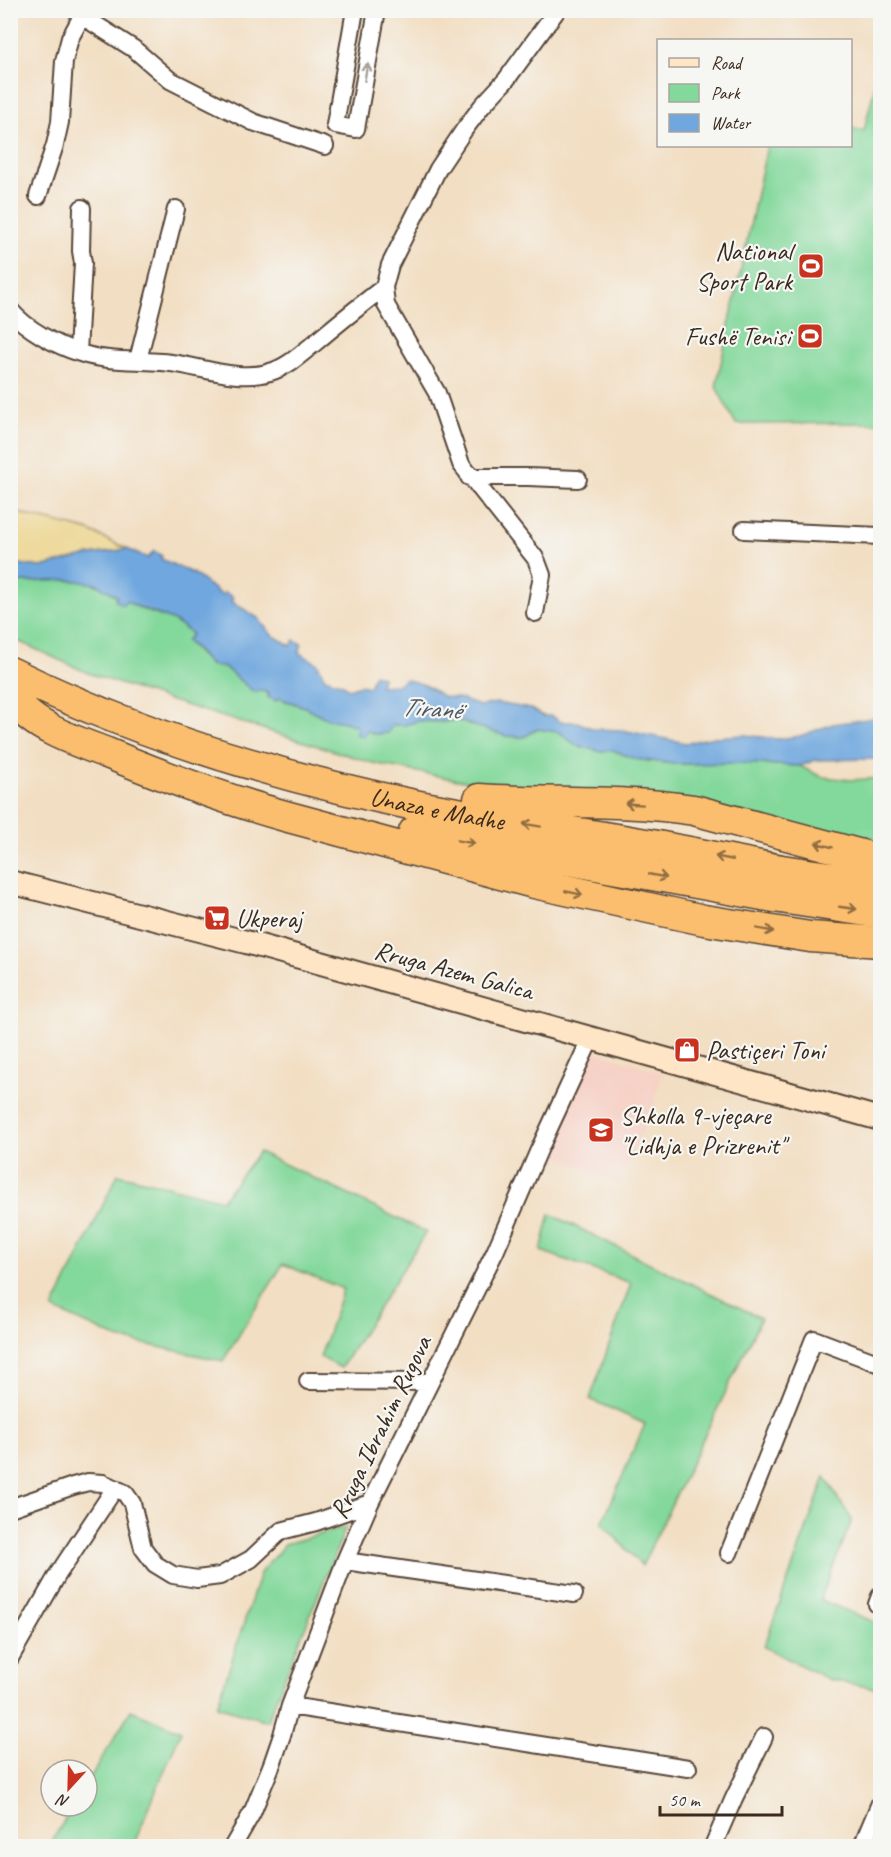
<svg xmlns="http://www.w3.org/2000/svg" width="891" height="1857" font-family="Caveat,sans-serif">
<rect width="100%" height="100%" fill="#f6f6f2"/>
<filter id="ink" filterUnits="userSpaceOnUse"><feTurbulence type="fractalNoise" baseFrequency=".0167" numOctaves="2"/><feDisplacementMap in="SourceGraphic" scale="12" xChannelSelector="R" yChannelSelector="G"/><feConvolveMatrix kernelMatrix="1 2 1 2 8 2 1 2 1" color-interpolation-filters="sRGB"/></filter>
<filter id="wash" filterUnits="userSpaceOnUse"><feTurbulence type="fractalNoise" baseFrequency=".008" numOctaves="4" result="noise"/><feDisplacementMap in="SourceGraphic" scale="24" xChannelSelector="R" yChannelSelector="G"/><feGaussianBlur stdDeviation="1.35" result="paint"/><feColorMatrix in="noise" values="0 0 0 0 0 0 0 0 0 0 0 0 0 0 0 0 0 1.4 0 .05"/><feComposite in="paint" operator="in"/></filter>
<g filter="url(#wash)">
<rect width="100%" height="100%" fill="#f2dec2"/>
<path fill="#f6d1c6" d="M595,1051L662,1073L653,1108L619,1184L548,1152Z"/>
<path fill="#83d89b" stroke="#5f815c" stroke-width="1.5" d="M880,65V423L736,424L716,387L767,146H850L851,128L864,131Z
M54,580C80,580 108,581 123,605L126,601L146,611L172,620L192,634L187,642L210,665L225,668L254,692L263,691L269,694L268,697L276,700L277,698L305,707L328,719L345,722L358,726L356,734L364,736L367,729L373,734L388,733L391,725H404L418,721L443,722L456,720L506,736L524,737L537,729L559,732L576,745L600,751L613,750L635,759L675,764L740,763L800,766L822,777L852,780L880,778V844L458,780L373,763L165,699L88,673L11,638L10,583Z
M259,1152L426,1232L341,1368L320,1357L343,1289L283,1264L223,1361L117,1338L53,1309L118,1174L222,1200Z
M550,1214L761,1318L642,1566L602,1523L645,1424L590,1399L631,1283L541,1251Z
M825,1477L852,1520L820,1600L880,1624V1689L830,1680L764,1647Z
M346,1527L267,1721L217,1706L260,1573L285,1544Z
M131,1710L181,1731L133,1846H49L73,1806H87V1783Z"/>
<path fill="#eeda9e" stroke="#94825e" stroke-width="1.5" d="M11,511L87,530L127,549L85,556L41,567L11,563Z"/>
<path fill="#6fa7de" stroke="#55687e" stroke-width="1.5" d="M127,549L148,558L154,551L162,556L161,559L194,574L222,595L225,592L233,598L231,601L258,618L272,635L291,646L294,640L302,644L299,653L317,663L325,678L343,684L348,689L361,685L369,687L374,674L382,677L380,686L397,685L405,679L425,685L444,697L458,698L480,706L497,703L531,709L543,716H552L561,722H577L594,729L622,730L686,743L714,737L745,735L778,739L800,736L833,724L880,717V759L816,760L800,766L740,763L675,764L635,759L613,750L600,751L576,745L559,732L537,729L524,737L506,736L456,720L443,722L418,721L404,725H392L388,733L373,734L367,730L364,737L356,734L357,726L345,722L328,719L305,707L278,698L276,701L268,697L269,694L263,691L254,692L225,668L210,665L194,647L186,641L192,634C184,628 177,621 167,618C153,612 140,609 126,601L123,605L115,600L117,596L97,584L69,580L11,583V563L41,567L85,556Z"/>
</g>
<g filter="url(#ink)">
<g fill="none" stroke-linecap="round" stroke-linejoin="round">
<defs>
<path id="street" d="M86,10L82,16L134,49L170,80L253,122L325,146
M355,10L335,125L356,129L377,10
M38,196L55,145L60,122L64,61L70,38L82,16L76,10
M10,310C27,330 56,345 80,353C109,363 141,359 171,363C202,367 239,382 270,372C288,367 302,353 316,342C338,323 361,305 384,287
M78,352L83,263L81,251L82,208
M138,360L176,209
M469,477H528L578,479
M744,530L880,536
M535,613L542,575L536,559L461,464L437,393L386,305L384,287L390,265L438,169L464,130L482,106L506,80L557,10
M308,1381L429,1382
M10,1508L73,1486L88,1482L103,1483L125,1493L132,1503L143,1548L155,1564L173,1575L197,1579L220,1576L251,1559L281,1531L316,1522L370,1503
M729,1553L814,1339L880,1364
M345,1561L574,1594
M877,1604L880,1596
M10,1658L58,1574L115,1488
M290,1706L688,1768
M233,1846L252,1813L272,1764L282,1735L290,1706L345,1561L370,1503L495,1252L539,1150L591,1038
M713,1846L734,1798L764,1737
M862,1846L880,1803"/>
<path id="secondary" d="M10,882L246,942L880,1119"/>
<g id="highway">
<path id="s1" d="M10,672C139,735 279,777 419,806C491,820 563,830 634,842C684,850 732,861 782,870C814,875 848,880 880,884"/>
<path d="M19,705C35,728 81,743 107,753C165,777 224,799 285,816L534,883L704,920L810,937L880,942"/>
<path d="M479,799C551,804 623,799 694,810L880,860"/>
<path d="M414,832L774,897L880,913"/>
</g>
</defs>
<use href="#street" stroke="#564537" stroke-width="20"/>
<use href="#secondary" stroke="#564537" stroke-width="26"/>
<use href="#highway" stroke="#564537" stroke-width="33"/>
<use href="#street" stroke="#fff" stroke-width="16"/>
<use href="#secondary" stroke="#fde5c5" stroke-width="22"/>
<use href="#highway" stroke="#fbbe6e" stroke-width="30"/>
</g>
<defs><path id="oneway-shaft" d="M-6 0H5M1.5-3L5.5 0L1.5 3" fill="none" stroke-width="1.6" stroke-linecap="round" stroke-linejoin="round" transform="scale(1.5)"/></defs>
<use stroke="#a79f9a" href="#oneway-shaft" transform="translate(366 72) rotate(-80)"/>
<g stroke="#916d42">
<use href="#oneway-shaft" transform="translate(634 804) rotate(-176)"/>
<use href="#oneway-shaft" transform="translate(532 825) rotate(-170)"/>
<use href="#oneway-shaft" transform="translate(466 842) rotate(10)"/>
<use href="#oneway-shaft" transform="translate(824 845) rotate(-165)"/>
<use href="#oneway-shaft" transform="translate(724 858) rotate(-169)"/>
<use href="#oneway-shaft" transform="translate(658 876) rotate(11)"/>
<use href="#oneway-shaft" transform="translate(574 893) rotate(12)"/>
<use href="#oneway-shaft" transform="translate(848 908) rotate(8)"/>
<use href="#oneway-shaft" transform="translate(765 930) rotate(10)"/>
</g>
</g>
<defs>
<symbol id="stadium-square" viewBox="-11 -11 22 22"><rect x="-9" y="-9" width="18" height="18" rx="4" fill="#c8321e" stroke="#f6f6f2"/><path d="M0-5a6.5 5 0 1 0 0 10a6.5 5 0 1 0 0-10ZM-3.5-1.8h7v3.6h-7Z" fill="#fff"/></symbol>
<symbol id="supermarket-square" viewBox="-11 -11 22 22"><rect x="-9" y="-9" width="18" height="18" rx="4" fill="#c8321e" stroke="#f6f6f2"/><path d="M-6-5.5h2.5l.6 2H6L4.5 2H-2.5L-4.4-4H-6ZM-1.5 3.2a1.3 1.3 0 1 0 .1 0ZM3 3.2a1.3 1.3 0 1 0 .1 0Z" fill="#fff"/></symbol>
<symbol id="shop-square" viewBox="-11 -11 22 22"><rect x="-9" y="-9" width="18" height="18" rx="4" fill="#c8321e" stroke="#f6f6f2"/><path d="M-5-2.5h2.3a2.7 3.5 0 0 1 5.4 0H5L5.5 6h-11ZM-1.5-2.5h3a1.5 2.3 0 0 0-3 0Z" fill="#fff"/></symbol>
<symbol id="school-square" viewBox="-11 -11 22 22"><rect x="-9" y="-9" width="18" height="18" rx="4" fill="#c8321e" stroke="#f6f6f2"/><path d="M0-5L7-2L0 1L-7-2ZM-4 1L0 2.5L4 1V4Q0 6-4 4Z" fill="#fff"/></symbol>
</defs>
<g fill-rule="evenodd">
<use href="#stadium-square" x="796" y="251" width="30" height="30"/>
<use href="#stadium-square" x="795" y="321" width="30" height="30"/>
<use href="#supermarket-square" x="202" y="903" width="30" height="30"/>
<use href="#shop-square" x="672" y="1035" width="30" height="30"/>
<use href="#school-square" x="586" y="1115" width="30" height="30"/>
</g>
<g text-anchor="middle" stroke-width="4.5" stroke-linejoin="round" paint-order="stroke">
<g font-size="26" fill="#3b2a1e" stroke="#f6f6f2" text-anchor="start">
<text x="792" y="260" text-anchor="end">National<tspan x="792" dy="30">Sport Park</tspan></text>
<text x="790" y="345" text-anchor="end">Fushë Tenisi</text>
<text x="236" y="927">Ukperaj</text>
<text x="706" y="1059">Pastiçeri Toni</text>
<text x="620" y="1124">Shkolla 9-vjeçare<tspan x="620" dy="30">"Lidhja e Prizrenit"</tspan></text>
</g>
<g font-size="26" fill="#3b2a1e" stroke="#f6f6f2">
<text dy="9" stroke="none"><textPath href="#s1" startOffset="450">Unaza e Madhe</textPath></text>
<text transform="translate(454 970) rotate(15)" y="9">Rruga Azem Galica</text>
<text transform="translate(380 1427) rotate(-64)" y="9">Rruga Ibrahim Rugova</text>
</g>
<g font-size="27" font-style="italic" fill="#4d5661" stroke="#f6f6f2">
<text transform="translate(431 708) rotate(4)" y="9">Tiranë</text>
</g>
</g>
<rect width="891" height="1857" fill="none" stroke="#f6f6f2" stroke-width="36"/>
<rect x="657" y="39" width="195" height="108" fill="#f6f6f2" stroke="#aba49d" stroke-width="1.5"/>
<rect x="669" y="58" width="30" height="9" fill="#fde5c5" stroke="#aba49d" stroke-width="1.5"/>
<text x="711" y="69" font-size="18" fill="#3b2a1e">Road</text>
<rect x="669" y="84" width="30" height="18" fill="#83d89b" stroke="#aba49d" stroke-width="1.5"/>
<text x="711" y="99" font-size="18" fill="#3b2a1e">Park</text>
<rect x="669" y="114" width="30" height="18" fill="#6fa7de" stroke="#aba49d" stroke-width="1.5"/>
<text x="711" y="129" font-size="18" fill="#3b2a1e">Water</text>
<g transform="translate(69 1788) rotate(202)"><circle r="28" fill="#f6f6f2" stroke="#aba49d" stroke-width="1.5"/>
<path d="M0-4.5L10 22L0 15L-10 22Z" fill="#c8321e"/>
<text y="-9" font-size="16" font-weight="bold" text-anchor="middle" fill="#3b2a1e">N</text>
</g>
<path d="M660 1806v9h122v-9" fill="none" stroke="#3b2a1e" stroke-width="3"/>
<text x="669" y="1806" font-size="18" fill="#3b2a1e" stroke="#f6f6f2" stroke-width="4.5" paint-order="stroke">50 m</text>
</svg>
